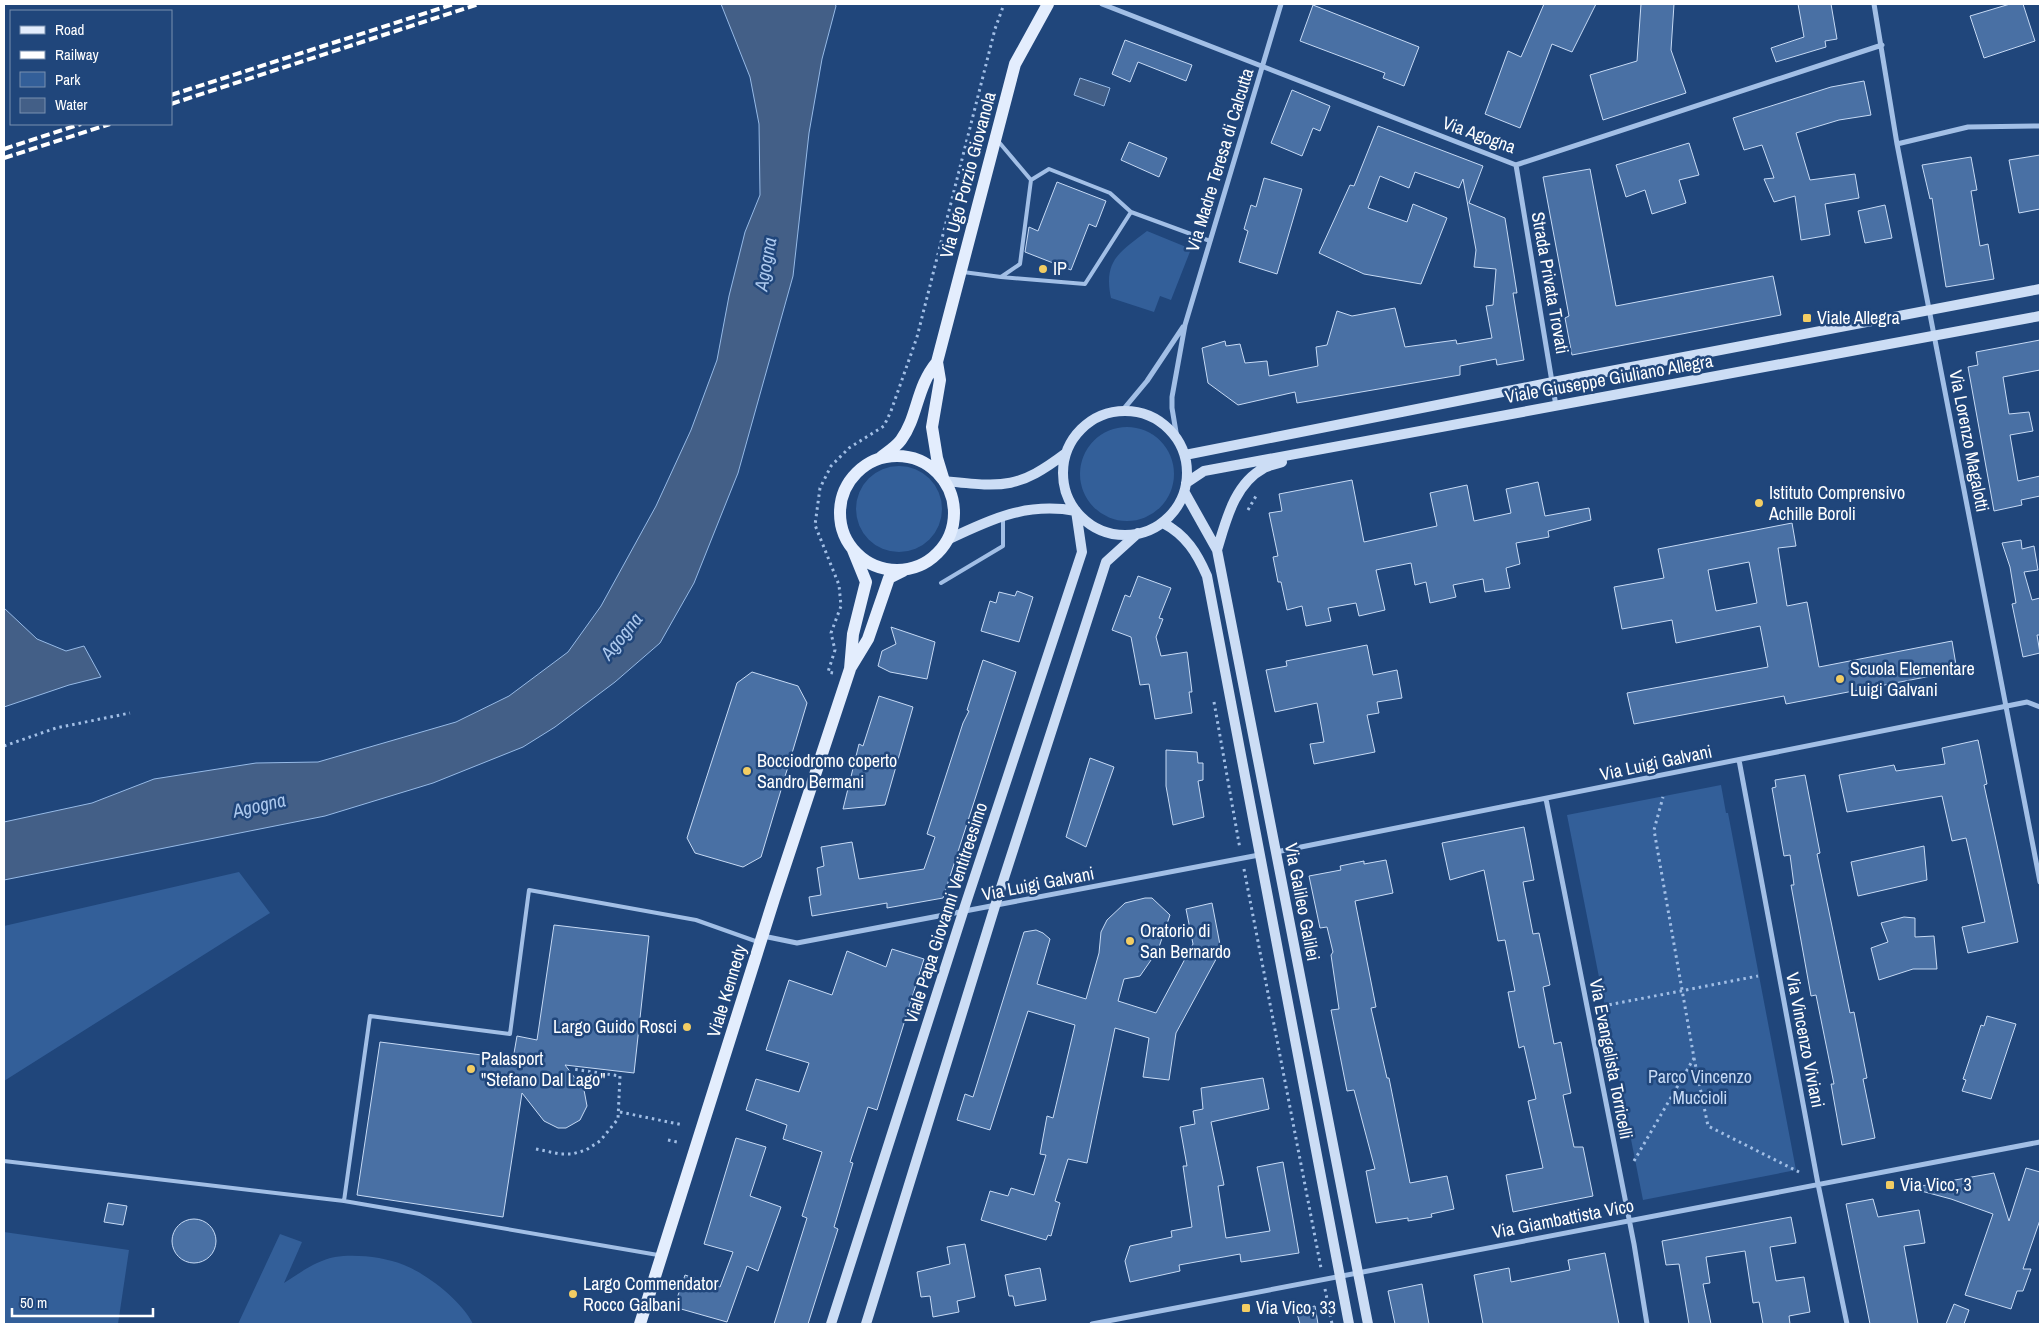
<svg xmlns="http://www.w3.org/2000/svg" width="2044" height="1328" font-family="'Archivo Narrow',sans-serif">
<rect width="100%" height="100%" fill="#20467b"/>
<path fill="#335f99" d="M1147,231L1191,249L1171,300L1160,296L1154,312L1111,298C1103,260 1120,252 1147,231Z
M1080 474a47 47 0 1 1 94 0a47 47 0 1 1-94 0Z
M856 509a43 43 0 1 1 86 0a43 43 0 1 1-86 0Z
M1721,785L1726,813H1728L1796,1170L1643,1200L1567,815Z
M239,872L270,913L4,1081V926Z
M4,1232L129,1250L118,1324H4Z
M280,1234L302,1242L284,1283C300,1273 315,1261 335,1257C356,1254 384,1257 404,1265C427,1274 462,1301 473,1324H238Z"/>
<path fill="#435f87" stroke="#96bae7" d="M721,4H835L836,6L822,59L809,133L793,276L738,473L694,583L660,643L615,682L555,727L523,747L433,783L325,816L4,880V822L92,803L154,779L256,763L318,762L456,722L509,696L568,652L601,606L656,506L691,430L717,360L729,296L745,232L760,195L759,124L750,77Z
M1080,78L1110,88L1104,106L1074,95Z
M4,608L37,639L66,651L84,646L101,677L69,685L4,707Z"/>
<path fill="#4970a4" stroke="#c6daf5" fill-rule="evenodd" d="M1544,4H1596L1572,52L1552,44L1520,128L1485,114L1508,51L1521,57Z
M1641,4H1674L1671,50L1686,93L1603,120L1590,75L1637,61Z
M1798,4H1831L1837,39L1825,41L1826,47L1776,62L1771,48L1804,37Z
M2010,4H2023L2035,41L1984,58L1970,16Z
M1313,5L1419,47L1404,86L1383,78L1385,73L1300,41Z
M1125,40L1192,65L1186,81L1138,62L1130,82L1112,74Z
M1864,81L1871,115L1839,120L1796,133L1810,180L1855,174L1859,198L1825,204L1830,235L1801,240L1795,196L1774,202L1764,179L1774,178L1762,145L1744,150L1733,118L1831,87Z
M1292,90L1330,106L1320,131L1313,128L1302,156L1271,143Z
M1378,126L1483,166L1469,203L1505,218L1517,293H1513L1524,360L1497,365L1496,359L1460,366V375L1297,403L1295,392L1238,405L1208,383L1202,348L1225,341L1226,346L1240,344L1245,363L1267,361L1269,376L1318,366L1316,347L1327,345L1337,311L1352,316L1395,308L1405,347L1456,340L1457,344L1492,338L1486,306L1493,305L1496,269L1474,267L1476,250L1463,179L1459,188L1415,172L1409,188L1380,176L1368,208L1407,222L1413,204L1447,218L1421,284L1364,274L1319,253L1350,185L1354,186Z
M1129,142L1167,158L1159,177L1121,160Z
M1689,143L1699,175L1679,180L1686,203L1652,214L1645,190L1626,197L1616,165Z
M2040,155V209L2019,213L2009,160Z
M1971,157L1977,190L1971,191L1980,246L1988,244L1994,279L1946,287L1932,198L1930,199L1922,165Z
M1590,169L1616,306L1773,276L1781,315L1572,355L1565,318L1569,316L1543,177Z
M1264,178L1302,189L1277,274L1239,262L1248,231L1244,229L1251,205L1256,207Z
M1057,182L1106,201L1096,227L1089,224L1071,270L1025,252L1029,227L1038,231Z
M1885,205L1892,238L1865,243L1858,211Z
M2040,340V370L2003,377L2009,414L2029,412L2033,431L2010,435L2018,481L2040,476V496L2021,500L2022,505L1994,511L1968,367L1978,365L1976,352Z
M1352,480L1364,542L1437,526L1430,493L1467,485L1474,521L1511,513L1506,489L1538,482L1545,516L1589,508L1591,520L1548,531L1549,537L1516,543L1520,564L1506,568L1510,588L1485,592L1483,579L1453,585L1456,597L1430,603L1426,582L1415,585L1411,563L1376,570L1385,610L1359,616L1356,603L1328,608L1331,621L1306,626L1302,606L1287,610L1281,582H1278L1273,557L1278,556L1269,513L1282,511L1279,494Z
M1792,523L1796,546L1778,548L1787,606L1807,602L1819,667L1952,641L1957,671L1786,704L1784,696L1634,724L1627,693L1768,667L1760,626L1676,643L1672,620L1622,629L1614,587L1664,578L1658,549ZM1749,562L1757,603L1716,611L1708,570Z
M2021,540L2022,549L2034,546L2038,570L2024,572L2032,600L2040,598V635H2037L2040,653L2023,657L2012,604L2016,603L2010,567L2002,543Z
M1138,576L1171,588L1159,618L1163,619L1156,637L1161,656L1187,652L1192,692H1189L1192,713L1155,719L1149,684L1140,685L1131,637L1112,630L1125,595L1130,597Z
M1017,591L1033,597L1019,642L981,631L990,601L996,603L999,592L1015,596Z
M891,627L935,642L927,679L890,672L878,666L882,651L896,644Z
M1367,645L1373,675L1397,670L1402,698L1377,702L1379,713L1367,715L1375,752L1314,764L1310,744L1324,742L1317,703L1275,712L1266,670L1287,666L1286,661Z
M983,660L1016,672L943,898L887,908V903L812,916L809,897L821,895L817,868L824,866L821,847L852,842L859,879L924,869L935,837L927,834L963,723L969,711L967,710Z
M752,672L798,686L807,703L761,857L743,867L695,853L687,838L737,683Z
M879,696L913,707L885,805L843,809L859,744L863,746Z
M1978,740L1987,784L1984,785L2018,942L1968,953L1962,927L1985,922L1966,838L1952,841L1942,796L1847,812L1839,775L1894,765L1896,771L1945,764L1942,748Z
M1166,750L1197,752L1198,763H1203V780L1198,781L1204,817L1173,825L1166,786Z
M1090,758L1114,767L1086,847L1066,837Z
M1805,775L1820,853L1817,854L1850,1013L1854,1012L1867,1078L1863,1079L1875,1138L1842,1145L1831,1084H1834L1816,995L1811,996L1791,885H1794L1790,855L1784,856L1772,788L1776,787L1775,780Z
M1524,827L1534,880L1523,882L1533,934L1539,933L1550,985L1543,987L1554,1044L1561,1042L1571,1093L1563,1095L1574,1147H1583L1593,1196L1513,1212L1506,1175L1543,1168L1528,1101L1536,1099L1524,1046L1519,1048L1508,992L1515,991L1505,940L1498,941L1484,870L1450,880L1442,843Z
M1924,846L1927,880L1858,896L1851,862Z
M1386,860L1393,893L1355,901L1376,1007L1371,1008L1387,1078H1389L1410,1183L1447,1176L1454,1209L1431,1214L1432,1217L1408,1221V1218L1376,1223L1366,1171L1375,1169L1354,1090L1347,1091L1331,1010L1339,1009L1331,955L1333,952L1327,927L1320,928L1309,876L1341,870L1340,866L1364,861V864Z
M1145,898H1152L1170,915L1158,950L1140,976L1124,979L1118,1001L1156,1013L1193,944L1186,909L1212,903L1221,950L1176,1033L1169,1080L1143,1077L1149,1038L1115,1028L1087,1163L1068,1159L1055,1201L1060,1203L1051,1236L1048,1235L1046,1240L981,1220L990,1191L1008,1196L1011,1188L1034,1195L1046,1155L1040,1154L1047,1116L1053,1118L1075,1025L1028,1011L990,1130L957,1120L965,1094L973,1097L1024,932L1036,930L1043,933L1050,939L1037,984L1086,999L1099,953L1101,932L1107,920L1125,903Z
M1904,917L1915,918V937L1934,936L1937,969H1913L1879,980L1871,948L1888,942L1881,923Z
M554,925L649,936L634,1073L565,1065L584,1090L587,1106L580,1120L566,1128H558L544,1121L522,1093L503,1217L357,1195L380,1042L513,1059L517,1036L537,1040Z
M892,949L924,959L877,1110L868,1107L850,1162L853,1163L834,1227L838,1229L808,1324H774L807,1218L802,1216L822,1152L783,1139L787,1125L746,1110L756,1079L799,1092L809,1063L766,1050L789,980L832,995L847,951L886,967Z
M1987,1016L2016,1024L1991,1099L1962,1091L1966,1080L1963,1079L1981,1025L1984,1026Z
M1263,1078L1269,1109L1211,1122L1224,1185L1218,1186L1226,1238L1270,1231L1257,1167L1283,1162L1299,1253L1241,1262L1240,1254L1179,1265L1180,1271L1130,1282L1125,1261L1130,1246L1172,1237L1171,1231L1192,1227L1183,1166H1187L1180,1127L1195,1124L1193,1111L1203,1109L1201,1088Z
M736,1138L766,1147L750,1196L781,1207L758,1271L747,1266L727,1322L674,1307L685,1275L720,1287L733,1252L704,1244Z
M2026,1168L2040,1172V1220L2023,1269H2031L2023,1291H2017L2011,1309L1965,1295L1993,1214L1951,1199L1910,1188L1994,1173L2009,1221Z
M1873,1199L1878,1217L1919,1210L1925,1243L1904,1246L1918,1324H1870L1846,1204Z
M108,1203L127,1206L123,1225L104,1222Z
M1791,1217L1796,1243L1770,1247L1776,1281L1804,1277L1810,1312L1789,1316L1790,1324H1763L1759,1302L1753,1303L1745,1251L1706,1257L1710,1283L1703,1284L1711,1324H1689L1679,1264L1666,1265L1662,1241Z
M172 1241a22 22 0 1 1 44 0a22 22 0 1 1-44 0Z
M965,1244L975,1297L957,1301L959,1312L933,1317L930,1296L921,1297L917,1272L950,1264L947,1247Z
M1605,1253L1619,1324H1483L1474,1275L1509,1268L1511,1282L1570,1270L1568,1260Z
M1040,1268L1046,1300L1015,1306L1013,1296H1009L1005,1275Z
M1422,1284L1429,1324H1395L1388,1291Z
M1954,1304L1969,1310L1964,1324H1946Z
M1315,1306L1318,1324H1300L1296,1310Z"/>
<g fill="none" stroke-linecap="round" stroke-linejoin="round">
<path stroke="#a2bfe6" stroke-width="3" stroke-dasharray="2.5 4" stroke-linecap="butt" d="M1248,510L1256,496
M833,673L828,672L835,650L831,633L841,606L839,585L815,525L820,488L831,466L849,448L884,426L891,411L917,337L995,29L1004,4
M1214,702L1240,849
M4,746L56,728L130,713
M1244,869L1321,1268
M1603,1006L1758,976
M1694,1058L1708,1126L1799,1172
M620,1112L683,1125
M668,1140L677,1142
M536,1149L560,1154H572L586,1150L600,1141L618,1119L620,1076L573,1069
M1634,1161L1694,1058L1654,830L1663,797
M1325,1289L1332,1324"/>
<path stroke="#a2bfe6" stroke-width="4" d="M1031,180L1049,169L1110,193L1131,212L1210,241
M963,272L1001,277L1020,264L1031,180L998,141
M1001,277L1085,284L1131,212
M941,583L1003,546V517
M4,1161L344,1201
M658,1255L344,1201L370,1016L510,1034L529,890L696,920L758,942"/>
<path stroke="#a2bfe6" stroke-width="5" d="M1102,4L1516,165L1882,45
M1874,4L1897,144L2040,882
M1897,144L1968,127L2040,126
M1516,165L1556,406
M1122,411L1147,381L1183,327
M1177,438L1172,408V397L1185,325L1281,4
M1739,760L1818,1184L1847,1324
M1546,799L1634,1244L1647,1324
M1276,852L2027,702L2040,707
M763,936L797,943L1259,855
M1092,1324L2040,1142"/>
<path stroke="#ccddf5" stroke-width="10" d="M1063 473a62 62 0 1 1 124 0a62 62 0 1 1-124 0Z
M1185,455L1553,382L2040,289
M944,481C1003,487 1017,490 1066,453
M1186,483L1204,471L2040,316
M1185,493L1217,550L1368,1324
M1163,523C1186,535 1197,553 1207,576L1349,1324
M1217,550C1226,521 1234,484 1264,468C1269,465 1277,464 1282,462
M831,1324L963,912L1082,552L1076,511C1026,502 991,519 947,540
M866,1324L995,906L1106,562L1138,533"/>
<path stroke="#e3edfd" stroke-width="12" d="M840 513a57 57 0 1 1 114 0a57 57 0 1 1-114 0Z
M880,458C886,453 896,447 901,440C918,417 916,387 937,362
M944,481L937,458L932,427L940,380L937,362L1015,64L1048,4
M851,667L868,639L889,578L903,571
M640,1324L774,899L850,669L853,634L866,582L853,550"/>
<path stroke="#fff" stroke-width="4" stroke-dasharray="9 4" stroke-linecap="butt" d="M171,95L454,4
M171,104L479,4
M4,149L81,124
M4,158L110,124"/>
</g>
<g fill="#f3cd63" stroke="#20467b" stroke-width="2">
<circle cx="1043" cy="269" r="5"/>
<rect x="1802" y="313" width="10" height="10" rx="2.5"/>
<circle cx="1759" cy="503" r="5"/>
<circle cx="1840" cy="679" r="5"/>
<circle cx="747" cy="771" r="5"/>
<circle cx="1130" cy="941" r="5"/>
<circle cx="687" cy="1027" r="5"/>
<circle cx="471" cy="1069" r="5"/>
<rect x="1885" y="1180" width="10" height="10" rx="2.5"/>
<circle cx="573" cy="1294" r="5"/>
<rect x="1241" y="1303" width="10" height="10" rx="2.5"/>
</g>
<g text-anchor="middle" stroke-width="5" stroke-linejoin="round" paint-order="stroke">
<g font-size="18" fill="#fff" stroke="#20467b">
<text transform="translate(1479 135) rotate(20)" y="6">Via Agogna</text>
<text transform="translate(1220 160) rotate(-73)" y="6">Via Madre Teresa di Calcutta</text>
<text transform="translate(968 175) rotate(-75)" y="6">Via Ugo Porzio Giovanola</text>
<text transform="translate(1550 283) rotate(80)" y="6">Strada Privata Trovati</text>
<text transform="translate(1609 379) rotate(-10)" y="6">Viale Giuseppe Giuliano Allegra</text>
<text transform="translate(1969 441) rotate(79)" y="6">Via Lorenzo Magalotti</text>
<text transform="translate(1656 763) rotate(-12)" y="6">Via Luigi Galvani</text>
<text transform="translate(1038 884) rotate(-11)" y="6">Via Luigi Galvani</text>
<text transform="translate(1302 902) rotate(79)" y="6">Via Galileo Galilei</text>
<text transform="translate(946 913) rotate(-72)" y="6">Viale Papa Giovanni Ventitreesimo</text>
<text transform="translate(727 991) rotate(-73)" y="6">Viale Kennedy</text>
<text transform="translate(1805 1040) rotate(79)" y="6">Via Vincenzo Viviani</text>
<text transform="translate(1611 1059) rotate(79)" y="6">Via Evangelista Torricelli</text>
<text transform="translate(1563 1219) rotate(-11)" y="6">Via Giambattista Vico</text>
</g>
<g font-size="18" fill="#fff" stroke="#20467b" text-anchor="start">
<text x="1053" y="275">IP</text>
<text x="1817" y="324">Viale Allegra</text>
<text x="1769" y="499">Istituto Comprensivo<tspan x="1769" dy="21">Achille Boroli</tspan></text>
<text x="1850" y="675">Scuola Elementare<tspan x="1850" dy="21">Luigi Galvani</tspan></text>
<text x="757" y="767">Bocciodromo coperto<tspan x="757" dy="21">Sandro Bermani</tspan></text>
<text x="1140" y="937">Oratorio di<tspan x="1140" dy="21">San Bernardo</tspan></text>
<text x="677" y="1033" text-anchor="end">Largo Guido Rosci</text>
<text x="481" y="1065">Palasport<tspan x="481" dy="21">"Stefano Dal Lago"</tspan></text>
<text x="1900" y="1191">Via Vico, 3</text>
<text x="583" y="1290">Largo Commendator<tspan x="583" dy="21">Rocco Galbani</tspan></text>
<text x="1256" y="1314">Via Vico, 33</text>
</g>
<g font-size="18" fill="#c6daf5" stroke="#20467b">
<text x="1700" y="1083">Parco Vincenzo<tspan x="1700" dy="21">Muccioli</tspan></text>
</g>
<g font-size="19" font-style="italic" fill="#adc9ee" stroke="#20467b">
<text transform="translate(765 264) rotate(-80)" y="7">Agogna</text>
<text transform="translate(621 636) rotate(-51)" y="7">Agogna</text>
<text transform="translate(259 805) rotate(-13)" y="7">Agogna</text>
</g>
</g>
<rect width="2044" height="1328" fill="none" stroke="#ffffff" stroke-width="10"/>
<rect x="10" y="10" width="162" height="115" fill="#20467b" stroke="#7990b0"/>
<rect x="20" y="26" width="25" height="8" fill="#e3edfd" stroke="#7990b0"/>
<text x="55" y="35" font-size="15" fill="#ffffff">Road</text>
<rect x="20" y="51" width="25" height="8" fill="#ffffff" stroke="#7990b0"/>
<text x="55" y="60" font-size="15" fill="#ffffff">Railway</text>
<rect x="20" y="72" width="25" height="15" fill="#335f99" stroke="#7990b0"/>
<text x="55" y="85" font-size="15" fill="#ffffff">Park</text>
<rect x="20" y="98" width="25" height="15" fill="#435f87" stroke="#7990b0"/>
<text x="55" y="110" font-size="15" fill="#ffffff">Water</text>
<path d="M12 1308v8h141v-8" fill="none" stroke="#ffffff" stroke-width="2.5"/>
<text x="20" y="1308" font-size="15" fill="#ffffff" stroke="#20467b" stroke-width="4" paint-order="stroke">50 m</text>
</svg>
